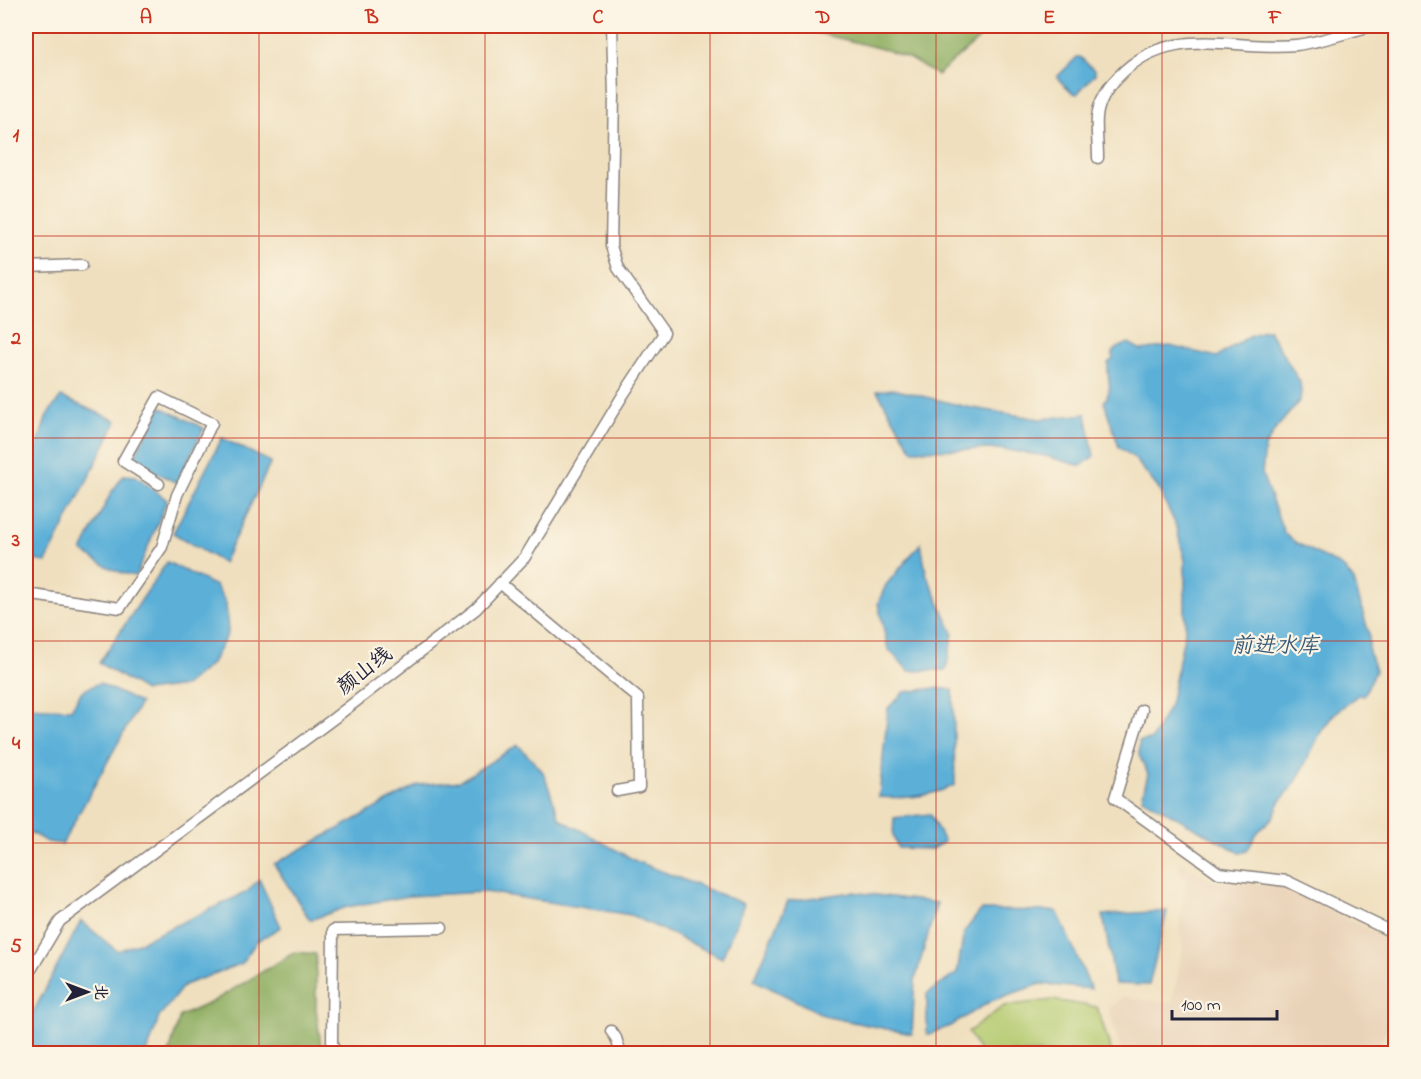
<svg xmlns="http://www.w3.org/2000/svg" width="1421" height="1079" font-family="'Indie Flower','LXGW WenKai TC',sans-serif">
<rect width="100%" height="100%" fill="#fcf5e5"/>
<filter id="ink" filterUnits="userSpaceOnUse"><feTurbulence type="fractalNoise" baseFrequency=".0167" numOctaves="2"/><feDisplacementMap in="SourceGraphic" scale="12" xChannelSelector="R" yChannelSelector="G"/><feConvolveMatrix kernelMatrix="1 2 1 2 8 2 1 2 1" color-interpolation-filters="sRGB"/></filter>
<filter id="wash" filterUnits="userSpaceOnUse"><feTurbulence type="fractalNoise" baseFrequency=".008" numOctaves="4" result="noise"/><feDisplacementMap in="SourceGraphic" scale="24" xChannelSelector="R" yChannelSelector="G"/><feGaussianBlur stdDeviation="1.35" result="paint"/><feColorMatrix in="noise" values="0 0 0 0 0 0 0 0 0 0 0 0 0 0 0 0 0 1.4 0 .05"/><feComposite in="paint" operator="in"/></filter>
<g filter="url(#wash)">
<rect width="100%" height="100%" fill="#efdfbe"/>
<path fill="#e9d3b8" d="M1181,862L1212,881L1287,887L1395,943V1012L1376,1053H1122L1109,1009L1122,997L1172,1003L1183,947L1179,927L1186,880L1178,871Z"/>
<path fill="#b4ca6f" stroke="#6b7655" stroke-width="1.5" d="M1052,1000L1097,1007L1112,1053H980L968,1032L1004,1006Z"/>
<path fill="#8fae62" stroke="#58684e" stroke-width="1.5" d="M800,26H985L979,39L937,75L910,59L886,50L803,29Z
M295,952L316,954V1009L322,1053H169L180,1016L212,1002Z"/>
<path fill="#5cb0d8" stroke="#3f698a" stroke-width="1.5" d="M1077,57H1080L1095,71V74L1077,94L1073,93L1058,79V76Z
M1264,331H1269L1300,382L1301,392L1300,400L1275,430L1265,447L1262,474L1284,533L1295,542L1343,567L1354,581L1369,634V652L1375,671L1364,695H1358L1334,714L1322,730L1296,782L1280,802L1273,817L1257,833L1247,851L1240,853L1142,798L1148,774L1139,755V741L1151,740L1170,705L1185,631V560L1175,523L1158,488L1134,458L1119,447L1104,402C1115,385 1106,381 1108,363L1113,359L1112,353L1115,349L1129,343L1141,350L1170,346L1217,357L1251,335Z
M893,389L967,407L1040,419L1086,414L1094,456L1081,466L1045,456L999,449L912,450L877,391Z
M61,397L117,421L46,562L34,560L26,547V468L37,447L47,415Z
M161,407L204,428L177,483L132,460Z
M222,438L271,462L223,563L173,533Z
M124,475L136,476L167,500L136,576C117,574 98,562 82,551L111,493Z
M921,543L926,573L953,633L946,670L909,671L888,649L878,603L886,585Z
M167,562L216,586L226,603L228,633L212,663L185,686L145,691L99,663Z
M99,683L140,703L62,844L47,842L26,830V707L71,709L82,691Z
M935,688L953,690L955,785C932,796 905,799 879,797L888,708L904,692Z
M518,745L543,772L560,819L636,861L744,904L722,958L631,915L485,892L409,896L347,907L310,920L274,864L418,785L460,781Z
M930,814L944,842L932,849L898,848L893,836L894,818Z
M259,879L281,927L257,941L241,964L184,985L159,1017L147,1053H26V1026L81,921L117,951L136,944L247,892Z
M853,892L937,903L915,980L912,1034L828,1017L754,980L788,901Z
M981,910L1057,911L1091,989L1040,984L991,1001L950,1026L927,1035V994L957,973L964,932Z
M1167,911L1149,985L1115,984L1103,915Z"/>
</g>
<g filter="url(#ink)">
<g fill="none" stroke-linecap="round" stroke-linejoin="round">
<defs>
<path id="minor" d="M1098,158C1098,144 1096,130 1097,117C1099,100 1107,88 1118,77C1170,22 1232,51 1296,45C1322,42 1347,32 1372,26
M26,267L82,265
M500,583L638,698L639,787L617,791
M26,594L120,608L162,547L177,495L212,423L159,397L123,461L159,484
M1142,710L1115,798L1219,873L1287,881L1396,934
M26,978L60,921L333,719L476,609L525,557L623,395L664,333L618,268L611,246L614,96L612,26
M611,1031L616,1038L621,1054
M337,1054L332,1045L333,930L442,928"/>
<path id="major" d="M1395,1054L1396,1052"/>
</defs>
<use href="#minor" stroke="#88807c" stroke-width="13"/>
<use href="#major" stroke="#88807c" stroke-width="14"/>
<use href="#minor" stroke="#fff" stroke-width="10"/>
<use href="#major" stroke="#f8bd89" stroke-width="12"/>
</g>
</g>
<path fill="none" stroke="#c8321e" stroke-width="1.5" stroke-opacity="0.55" d="M259,26V1054M485,26V1054M710,26V1054M936,26V1054M1162,26V1054M26,236H1396M26,438H1396M26,641H1396M26,843H1396"/>
<g text-anchor="middle" stroke-width="4.5" stroke-linejoin="round" paint-order="stroke">
<g font-size="21" fill="#22223b" stroke="#fcf5e5">
<text transform="translate(364 670) rotate(-38)" y="7">颜山线</text>
</g>
<g font-size="22" font-style="italic" fill="#395b7a" stroke="#fcf5e5">
<text x="1275" y="652">前进水库</text>
</g>
</g>
<rect width="1421" height="1079" fill="none" stroke="#fcf5e5" stroke-width="66"/>
<g transform="translate(87 992) rotate(90)" stroke="#fcf5e5" stroke-width="4.5" paint-order="stroke">
<path d="M0-4.5L10 22L0 15L-10 22Z" fill="#22223b"/>
<text y="-9" font-size="16" font-weight="bold" text-anchor="middle" fill="#22223b">北</text>
</g>
<path d="M1172 1010v9h105v-9" fill="none" stroke="#22223b" stroke-width="3"/>
<text x="1181" y="1010" font-size="18" fill="#22223b" stroke="#fcf5e5" stroke-width="4.5" paint-order="stroke">100 m</text>
<rect x="33" y="33" width="1355" height="1013" fill="none" stroke="#c8321e" stroke-width="2"/>
<g font-size="20" text-anchor="middle" font-weight="bold" fill="#c8321e">
<text x="146" y="23">A</text>
<text x="372" y="23">B</text>
<text x="598" y="23">C</text>
<text x="823" y="23">D</text>
<text x="1049" y="23">E</text>
<text x="1275" y="23">F</text>
<text x="16" y="141">1</text>
<text x="16" y="344">2</text>
<text x="16" y="546">3</text>
<text x="16" y="749">4</text>
<text x="16" y="952">5</text>
</g>
</svg>
